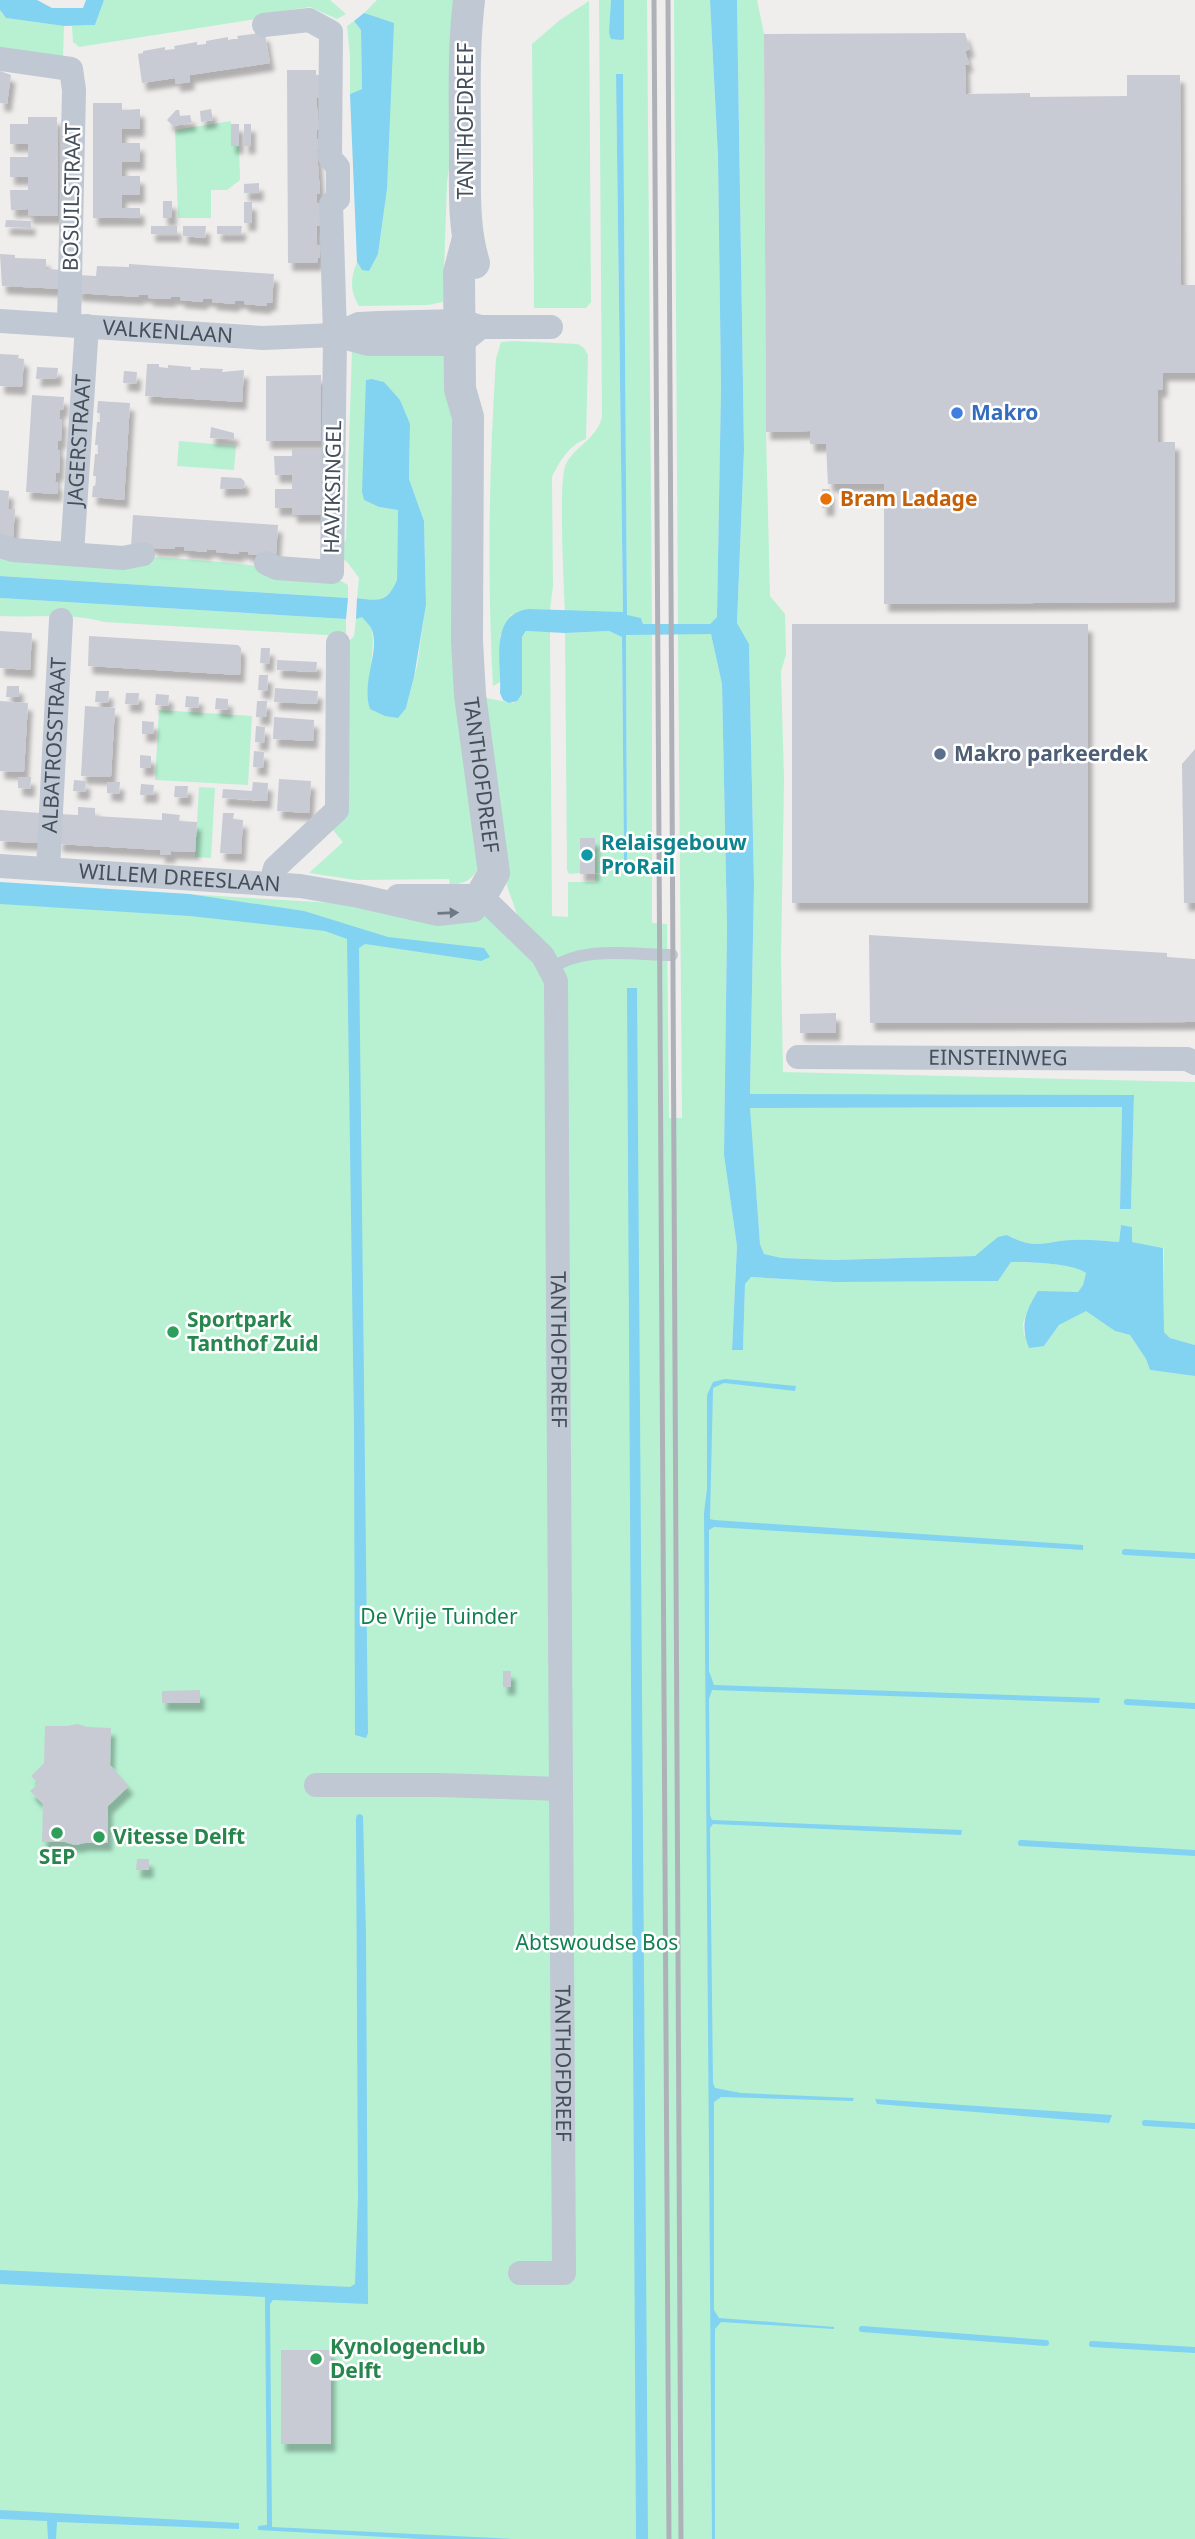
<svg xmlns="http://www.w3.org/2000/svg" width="1195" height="2539" font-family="'Noto Sans',sans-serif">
<defs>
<filter id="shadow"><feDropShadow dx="4.5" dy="8" stdDeviation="2" flood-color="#0004"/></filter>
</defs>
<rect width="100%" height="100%" fill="#f0eded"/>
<path fill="#b7f1d2" d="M104,0H330L346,14L337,19L310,7L269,13V17L79,47L73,42L72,26L95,25Z
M377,0H456L451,152L447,182L443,302L428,305L359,306C350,291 350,279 357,262L362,270L378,254L387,188L374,18L364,13Z
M599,0H611L610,29L624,39V0H647L652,624H643L641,618L627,616L623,74H616L623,612L565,611C564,588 558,478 566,464C575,446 599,437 602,416Z
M674,0H710L718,156L721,387L717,617L710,624H678Z
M737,0H757L764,34L766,432L770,596L785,614L786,655L781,671L784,780L781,958L783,1072L1195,1082V1345L1170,1338L1164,1332V1248L1131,1242L1132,1227L1121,1225L1119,1242C1104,1241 1088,1239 1073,1240C1043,1241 1037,1251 1007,1235L975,1256L833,1260L782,1258L764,1254L760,1244L749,1108L1122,1107L1120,1208L1131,1209L1134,1096L750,1095L754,885L749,644L737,623L744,450Z
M589,1L591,302L586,308H534L532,44L560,20Z
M0,10L6,18L64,26L63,57L0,54Z
M354,21L361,30L362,89L350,94V56L347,26Z
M231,121V146H239L240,180L227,190H211V218H178L175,130Z
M513,341L578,344L584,348L588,355L586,439C570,444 559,462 552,477L553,586L550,610L529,609L511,615L500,636V682L493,686C487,576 489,468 496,359L501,342Z
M352,349L436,352L447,359L456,380L481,861C476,877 467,884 450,885L449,879L356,880L309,873L343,842L332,829L342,648L354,636L356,619L362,616L372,629L373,642L371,668L406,708L417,666L426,605L424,521L409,479L410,424L384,382L372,379L362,492L364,500L379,507L398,510L397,580L392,591L379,601L357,598L359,578L348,563L338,555L346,539Z
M179,441L236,446L234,470L177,466Z
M0,551C96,556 202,555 296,572C313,575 334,575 348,585V598L0,576Z
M0,598L346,619V633L343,636L104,622C69,612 36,618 0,616Z
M527,631L550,632L552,916L568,917V882H595V874L607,873H595L594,838H580V873L569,874L567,870L565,633L609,631L622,637L624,861L627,862L626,635L652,633V923L667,924L669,1118H682L678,633H711L722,684L727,927L724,1155L737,1246L732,1350L743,1349L745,1283L751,1277L835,1282L998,1281L1011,1262C1030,1262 1071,1263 1086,1273L1083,1285L1078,1292L1028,1310L1023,1323L1024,1335L1044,1346L1059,1325L1086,1310L1115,1331L1130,1335L1146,1359L1150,1370L1195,1376V2539H0V883L517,914L507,886L481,697L513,703L522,694V637Z
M159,710L252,716L248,785L155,780Z
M199,787L215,788L211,858L195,857Z"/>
<path fill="#82d2f1" d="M0,0H37L52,8H83L86,0H104L95,25L64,26L6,18L0,10Z
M611,0H624V39L622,40L611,39L609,33Z
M710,0H737L744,450L737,623L749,644L754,885L750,1094L1134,1095L1131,1209H1120L1122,1107L750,1108L760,1244L764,1254L782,1258L833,1260L975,1256L998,1237L1007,1235C1037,1251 1043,1241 1073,1240C1088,1239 1104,1241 1119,1242L1121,1225L1132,1227V1242L1163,1248L1164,1332L1170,1338L1195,1345V1376L1150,1370L1146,1359L1130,1335L1115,1331L1086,1311L1059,1325L1044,1346L1029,1348C1020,1325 1025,1312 1038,1291L1078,1292L1083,1285L1086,1273C1072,1263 1029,1262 1011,1262L998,1281L835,1282L751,1277L745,1284L743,1350H732L737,1246L724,1155L727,927L722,684L711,634L626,635L627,862L624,861L622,637L609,631L565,633L526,631L522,637V694L517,701L509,703L503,700L500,693C502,664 488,614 529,609L623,612L616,74H623L627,615L641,618L643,624H710L717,617L721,387L718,156Z
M364,13L394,23L387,189L378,254L369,271L362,270L357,262L350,94L362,89L361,30L354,21Z
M372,379L384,382L400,400L410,424L409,479L424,521L426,605L414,677L406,708L398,718L385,716L370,709C361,682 380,652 372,630C370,625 365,621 362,617L356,619L357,598C379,601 387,603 397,580L398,510L379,507L364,500L362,492L366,380Z
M0,576L348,598L346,619L0,598Z
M0,882L189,894L304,911L388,937L484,948L490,957L481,961L365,944L359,948L368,1733L366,1738L355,1735L354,1423L347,939L325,931L190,916L0,904Z
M627,988H637L648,2539H636Z
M725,1379L796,1386L795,1391L724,1383L713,1388L710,1519L714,1520L1083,1545V1550L714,1527L709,1530V1671L714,1685L1100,1698L1099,1703L712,1690L709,1699L710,1815L712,1820L962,1830L961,1835L713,1824L710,1828L713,2083L715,2088L741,2093L854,2098L853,2101L721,2097L714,2102V2310L719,2318L834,2327V2329L721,2322L715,2329V2539H712L704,1513L707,1489V1395L713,1382Z
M360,1814L363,1816L366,1936L368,2304L273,2300L270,2304L272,2527L513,2539H421L258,2530V2526L267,2525L265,2297L0,2284V2270L350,2287L355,2284L358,2199L356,1819L357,1815Z
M875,2099L1112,2115L1109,2123L877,2104Z
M0,2510L239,2523V2529L57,2522L56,2539H48L47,2521L0,2519Z"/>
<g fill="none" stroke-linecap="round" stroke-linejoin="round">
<path stroke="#82d2f1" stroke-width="6" d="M1125,1552L1195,1556
M1127,1702L1195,1706
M1021,1843L1195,1853
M1145,2123L1195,2126
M862,2329L1046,2343
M1092,2344L1195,2350"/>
</g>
<path fill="#c8cbd3" filter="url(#shadow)" d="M260,33L265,34L270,63L190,75V82L176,84L175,78L142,83L138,54L143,53V51L165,47V50L175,49L174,46L197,42V45L206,44V41L228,37V40L233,39H238L237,36Z
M965,33L970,49L965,51L969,64L965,65L966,94L1030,93V97L1127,96V75H1180L1181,285H1195V373H1163V389L1158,390V442H1175V602L884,604V484H828L826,444H810V431L766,432L764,34Z
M287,70H316V75H319V98H316L319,129L317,130V139H320V151H317L320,193L317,194V203H320V225L317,226V245H320V257L318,258L317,263H288Z
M0,71L11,75L7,104L0,103Z
M93,103H122V110L140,109V129H122V143H140V162H122V176H140V195H122V208H140V218H93Z
M211,109L213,120L201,122L200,111Z
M176,110H179L180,116L190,115L192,123L173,126L167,120Z
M28,117H57L58,216H28V209L11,210L10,190H28V177H10V157H28V144H10V124H28Z
M231,124H239V146H231Z
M244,124H251V146H244Z
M259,183V193H244V184Z
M163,201H172V218H163Z
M244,202H252V223H244Z
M6,220L31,221V228L5,227Z
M151,226H177V234H151Z
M183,226H206L205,238L183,236Z
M217,226H242L241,234H217Z
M0,254L15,255V258L46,259V269L65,270L64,289L2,286Z
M129,264L274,274L272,303H267L266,306L244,304V301H235V304L212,302V299H203V302L180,300V297H171V299L148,298L149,295H139V297L76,293L78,275L96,276L97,266L129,267Z
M0,354L19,355L18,358L24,359L22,387L0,386Z
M147,364H159V367L168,368V365L191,367V370H200V368L223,369L222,372L244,370L242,402L145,396Z
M37,367L58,368L57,378L36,379Z
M124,371L137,372L136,384L123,383Z
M321,375V441H266V376Z
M32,395L64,397L63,410L60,409L59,419H62L61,441H58V450L60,451L59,473H56L55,482L58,483L57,494L26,492Z
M98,401L130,403L124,500L92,497L93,486H95L96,481V476H93L95,454H98V445H95L97,422H100V413H97Z
M211,427L234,433V439L210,438Z
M292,449H322V515H293L292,508H275V489H292V475H275L274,456H292Z
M221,477L241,478L245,482L244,488L220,489Z
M822,489H830V508H822Z
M0,490L9,491L8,509H15L13,538L0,537Z
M133,515L278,525L276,554L271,553V556L248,554V552L239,551V554L216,552V550L207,549V552L184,550V547H175V549L152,548L153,545L131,546Z
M792,624H1088V903H792Z
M0,631L32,633L30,670L0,668Z
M89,636L238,645L241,648L240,675L88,666Z
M261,648H270L269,664L260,663Z
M277,660L317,662L316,672L277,670Z
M259,675H268L267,691L258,690Z
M7,686H19V697H6Z
M275,688L318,691L317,704L274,702Z
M96,691H109L108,703L95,702Z
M126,693H139L138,705L125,704Z
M156,694L169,695L168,706L155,705Z
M186,696L199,697L198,708L185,707Z
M216,698L228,699V710L215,709Z
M0,701L28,703L24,772L0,771Z
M257,701H267L266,717H256Z
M85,706L115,708L111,777L81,776Z
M274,717L314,720L313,741L273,739Z
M142,721L154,722L153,734H142Z
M256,726L265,727L264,743L255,742Z
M1195,749V903H1184L1182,764Z
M254,751L264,752L263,768L253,767Z
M140,755L151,756V768H140Z
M18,777H31L30,789L18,788Z
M279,779L311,781L309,813L277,811Z
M74,780L86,781L85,792L73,791Z
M107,782H120L119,794L107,793Z
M253,782L268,783L267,801L222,798L223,789L252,791Z
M141,784L154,785L153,795H140Z
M175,786H188L187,798L174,797Z
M78,807L95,808V816L162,820V813L180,815L179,821L197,822L195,852L171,851V855H160L161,850L58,844L60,814L78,815Z
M0,810L40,813L39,843L0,841Z
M223,813H234L233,819L243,820L241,854L220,853Z
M580,838H595V874H580Z
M869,935L1167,953V957L1195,959V1022L870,1023Z
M836,1013V1033H800V1014Z
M503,1671H511V1687H503Z
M200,1690V1703H162V1691Z
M77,1724L88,1727L111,1728L110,1765L129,1786L108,1806V1843H85L75,1845L65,1842H42L43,1804L30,1791L37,1785V1782L31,1776L44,1763L45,1726H68Z
M137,1859H149V1870H136Z
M281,2350H331V2444H281Z"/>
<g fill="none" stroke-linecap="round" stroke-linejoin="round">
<path stroke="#bfc8d3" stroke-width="12" d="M550,969C584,945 633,955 672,955"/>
<g stroke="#bfc8d3" stroke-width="24">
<path d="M264,25L309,20L331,32L330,158L338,167V199L331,204L335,335L332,572L277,568L266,563"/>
<path d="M0,59L71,69L74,90L69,325"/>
<path id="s1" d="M0,321L263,338L335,335L368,344H460L481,327"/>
<path d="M335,335L359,324L379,323L460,321L481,327H551"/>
<path d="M0,546L13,550L123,558L143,554"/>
<path id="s2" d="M72,554L87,326"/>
<path id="s3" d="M0,866L300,886L359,896L438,914L474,910L481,896"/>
<path id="s4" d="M48,869L61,620"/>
<path d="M271,884L275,868L337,810L338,643"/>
<path d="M398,896H481"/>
<path id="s5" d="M481,896L543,956L556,981L564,2273H520"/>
<path id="s6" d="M798,1057L1187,1059L1195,1063"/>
<path d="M316,1785H439L561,1789"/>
</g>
<g stroke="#bfc8d3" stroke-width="32">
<path d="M469,0C463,50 465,100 465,151C465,188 463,228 474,263"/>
<path id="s7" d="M467,242L459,273L460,389L468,417L467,641L470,695L494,873L481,896"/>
</g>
<path stroke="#afb1b8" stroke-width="5" d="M654,0L669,2539
M668,0L681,2539"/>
</g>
<defs><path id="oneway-solid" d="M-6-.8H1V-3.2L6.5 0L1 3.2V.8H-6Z" transform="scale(1.75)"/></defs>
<use fill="#6f7985" href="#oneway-solid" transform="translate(448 913) rotate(-2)"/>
<circle fill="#3f7fe0" stroke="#fff" stroke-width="2.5" cx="957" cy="413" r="7"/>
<circle fill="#e8710a" stroke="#fff" stroke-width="2.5" cx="826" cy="499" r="7"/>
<circle fill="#5c6f8a" stroke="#fff" stroke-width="2.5" cx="940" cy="754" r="7"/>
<circle fill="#0f9aa8" stroke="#fff" stroke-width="2.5" cx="587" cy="855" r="7"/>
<g fill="#2e9e5b" stroke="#fff" stroke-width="2.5">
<circle cx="173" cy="1332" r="7"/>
<circle cx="57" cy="1833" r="7"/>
<circle cx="99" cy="1837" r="7"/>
<circle cx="316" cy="2359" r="7"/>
</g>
<g text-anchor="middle" stroke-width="5" stroke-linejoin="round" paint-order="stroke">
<g font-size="21" fill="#444f5b" stroke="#fff">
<text transform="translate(466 121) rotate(-90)" y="7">TANTHOFDREEF</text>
<text transform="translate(72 197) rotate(-89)" y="7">BOSUILSTRAAT</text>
<text dy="7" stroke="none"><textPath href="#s1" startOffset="168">VALKENLAAN</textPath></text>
<text dy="7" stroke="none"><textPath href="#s2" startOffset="114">JAGERSTRAAT</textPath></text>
<text transform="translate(333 487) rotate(-89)" y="7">HAVIKSINGEL</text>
<text dy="7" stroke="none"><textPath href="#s4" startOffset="124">ALBATROSSTRAAT</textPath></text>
<text dy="7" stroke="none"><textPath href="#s7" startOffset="536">TANTHOFDREEF</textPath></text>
<text dy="7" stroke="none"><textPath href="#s3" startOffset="180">WILLEM DREESLAAN</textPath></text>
<text dy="7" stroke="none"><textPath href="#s6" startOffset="200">EINSTEINWEG</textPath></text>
<text dy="7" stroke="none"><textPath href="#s5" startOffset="483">TANTHOFDREEF</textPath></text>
<text dy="7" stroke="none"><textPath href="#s5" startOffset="1197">TANTHOFDREEF</textPath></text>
</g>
<g font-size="21" font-weight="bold" fill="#366cbe" stroke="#fff" text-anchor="start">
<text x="971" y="420">Makro</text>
</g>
<g font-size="21" font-weight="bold" fill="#c56008" stroke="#fff" text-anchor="start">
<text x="840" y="506">Bram Ladage</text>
</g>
<g font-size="21" font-weight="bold" fill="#4e5e75" stroke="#fff" text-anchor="start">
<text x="954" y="761">Makro parkeerdek</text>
</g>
<g font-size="21" font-weight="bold" fill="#0d838f" stroke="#fff" text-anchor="start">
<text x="601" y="850">Relaisgebouw<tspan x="601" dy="24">ProRail</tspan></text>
</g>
<g font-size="21" font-weight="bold" fill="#27864d" stroke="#fff" text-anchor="start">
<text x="187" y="1327">Sportpark<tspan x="187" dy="24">Tanthof Zuid</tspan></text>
<text x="113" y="1844">Vitesse Delft</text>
<text x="57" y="1864" text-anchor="middle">SEP</text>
<text x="330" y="2354">Kynologenclub<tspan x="330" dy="24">Delft</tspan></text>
</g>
<g font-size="21" fill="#118150" stroke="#fff">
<text x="439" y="1624">De Vrije Tuinder</text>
<text x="597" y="1950">Abtswoudse Bos</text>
</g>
</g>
</svg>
